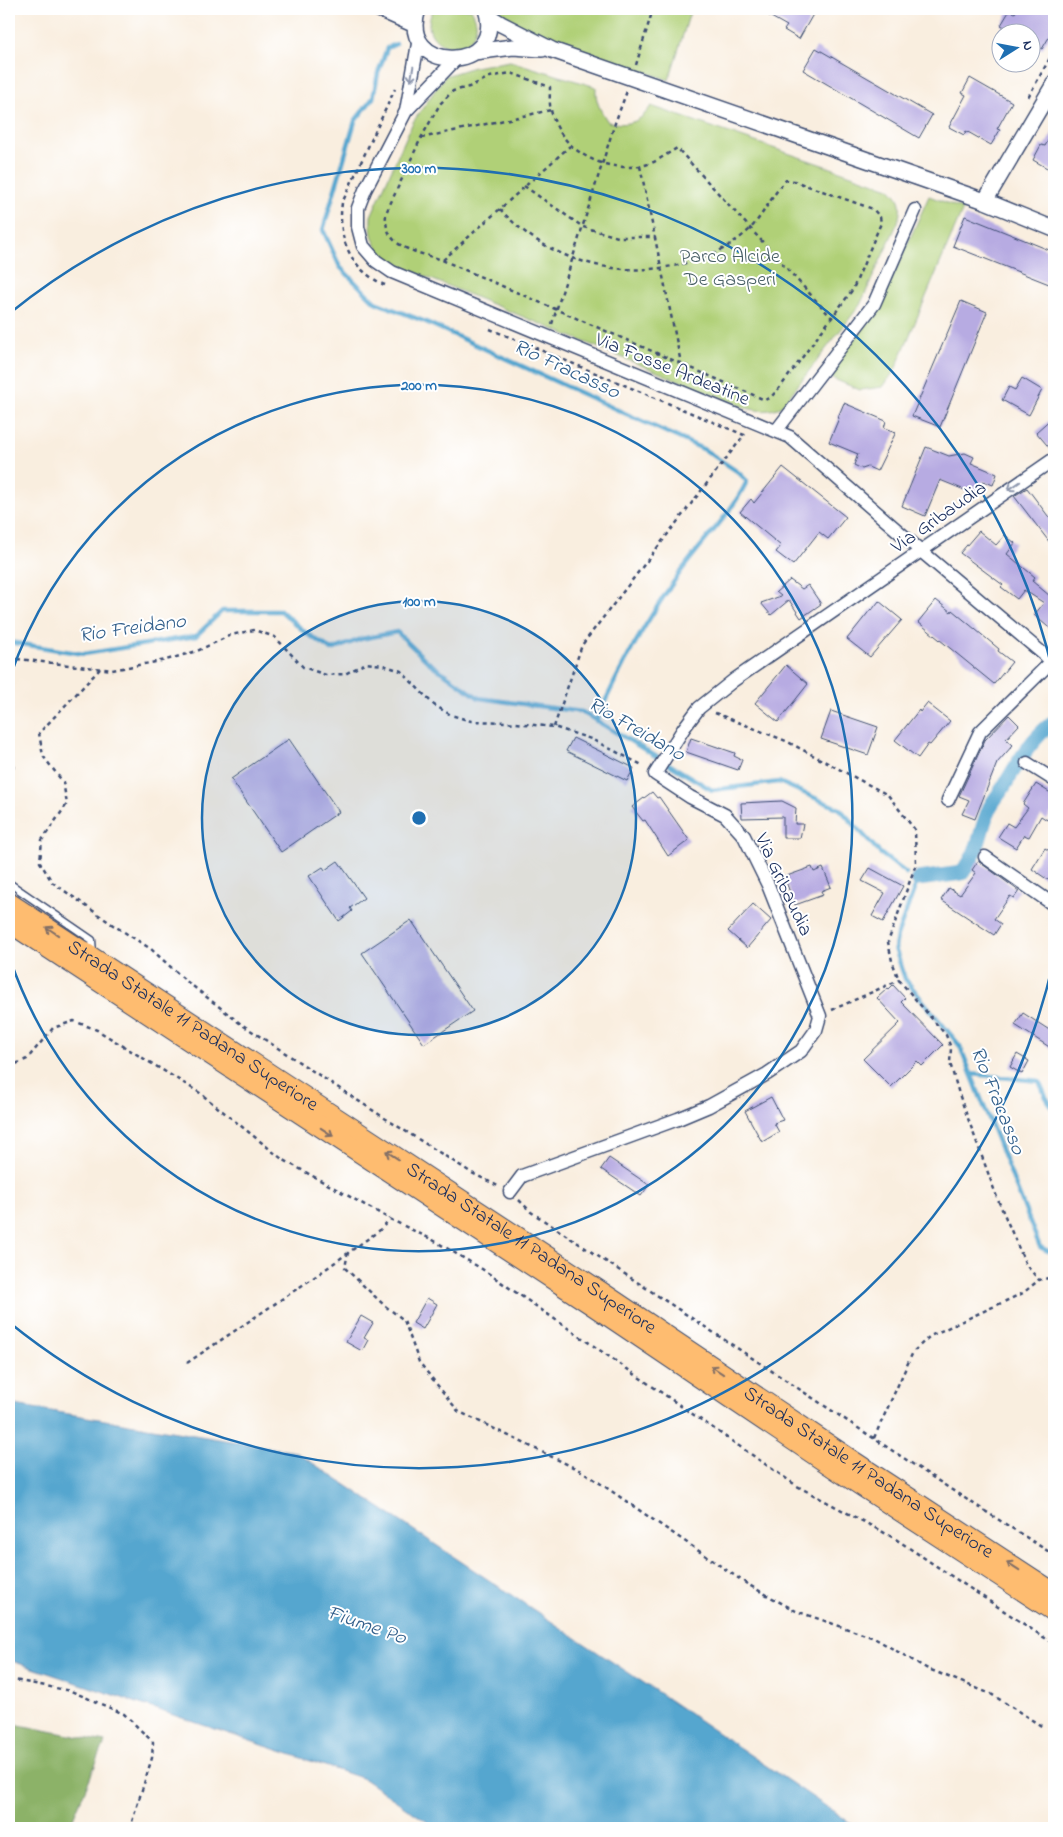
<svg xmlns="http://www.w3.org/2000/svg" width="1063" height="1837" font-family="'Indie Flower',sans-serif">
<rect width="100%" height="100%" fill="#fff"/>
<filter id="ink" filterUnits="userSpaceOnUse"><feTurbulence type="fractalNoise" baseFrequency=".02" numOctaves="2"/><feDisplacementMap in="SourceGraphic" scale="10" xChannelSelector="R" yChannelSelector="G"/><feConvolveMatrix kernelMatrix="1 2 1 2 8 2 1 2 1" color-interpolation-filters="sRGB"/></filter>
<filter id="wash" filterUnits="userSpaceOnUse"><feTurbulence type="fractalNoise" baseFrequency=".0096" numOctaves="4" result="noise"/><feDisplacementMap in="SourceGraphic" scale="20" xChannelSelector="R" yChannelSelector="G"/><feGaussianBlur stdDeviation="1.12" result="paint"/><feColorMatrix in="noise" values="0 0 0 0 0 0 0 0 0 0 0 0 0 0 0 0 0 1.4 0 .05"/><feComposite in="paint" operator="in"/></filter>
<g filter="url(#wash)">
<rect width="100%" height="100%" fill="#f9eedf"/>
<path fill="#b0d077" stroke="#66806a" d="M434,9H471C475,16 478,23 475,31C465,64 413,42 434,9Z
M492,9H691L669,80L514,28Z
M510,61L596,87C595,101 600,110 608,122C628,126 640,123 651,106L889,188C902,199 902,206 898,222L860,305L781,407C765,413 754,411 738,405L387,261C374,244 370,238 371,216L413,122L445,76L474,67Z
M929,196L963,209L895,370L883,387L860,390L829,377L835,363L879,307Z"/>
<path fill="#8cb268" stroke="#547063" d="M9,1723L105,1742L69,1828H9Z"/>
<path fill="#55a6cf" stroke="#386a96" d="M9,1404L296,1452L647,1685L858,1828H436L364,1779L9,1660Z"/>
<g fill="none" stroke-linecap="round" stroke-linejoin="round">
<path stroke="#55a6cf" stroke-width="4.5" d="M396,44L387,48L378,73L373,98L355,121L323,230L340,267L375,302L426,322L705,450L738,472L747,481C730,517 699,544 677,577C645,622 619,670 596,721
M9,642L84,654L196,636L222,611H281L306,633L332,650L361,639L397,632L428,662L479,698L582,712L712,790L779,782L840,809L880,853L906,873
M918,879L897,936L895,948L905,979L960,1046L1040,1247L1048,1251H1054
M971,1074L1039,1081L1046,1097L1054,1110"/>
<path stroke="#55a6cf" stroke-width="15" d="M918,879L962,873C981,850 979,831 990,807C994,800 999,794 1003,788C1017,764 1031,738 1054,722"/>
</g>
<g id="blocks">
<path fill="#b7abe2" d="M757,9H816L799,39L784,30L787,26Z
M1017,9H1054V29L1042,49L1030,43V32H1013L1001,25L1010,10L1015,13Z
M816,48L932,115L919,138L803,70Z
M970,78L1012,102L997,129L1000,130L991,145L966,131L964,135L949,127L966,95L962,93Z
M1054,130V172L1033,160L1041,145L1045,146Z
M965,216L1054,252V286L953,246Z
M961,301L987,312L940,427L912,416Z
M1022,378L1042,390L1029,415L1002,400L1009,387L1015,390Z
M844,403L886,421L884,428L896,432L877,471L868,467L862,469L854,465L858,454L829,442L839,418L838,417Z
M1054,416V451H1052L1036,432Z
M926,447L949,456L965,453L974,457L971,463L997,474L993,485L983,481L977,495L940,480L925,516L902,506Z
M783,467L846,517L828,539L819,532L793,565L776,552L781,546L740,512L751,499L754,503Z
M1027,488L1054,524V548L1014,496Z
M979,531L996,545L1005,535L1015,543L1007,554L1035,577L1032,581L1050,596L1054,590V632L1034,615L1044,603L1024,590L1017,599L1001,587L1003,585L960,553Z
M790,580L802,589L808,585L821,604L801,618L789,600L771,615L761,603L781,596L776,592Z
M936,600L951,612L952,610L999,649L998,651L1012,662L994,684L918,622Z
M879,601L902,620L870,657L847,639L871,609L872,610Z
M786,665L808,684L778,722L755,703Z
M927,703L950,721L930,745L928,744L918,758L895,740L919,710L920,712Z
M831,711L878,727L868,755L821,739Z
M1009,715L1019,725L1006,739L1013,745L997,763L975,819L962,814L969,800L959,796L985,740Z
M573,738L634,768L627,781L566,751Z
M691,738L735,753L734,756L742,760L738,770L686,752Z
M289,739L339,812L281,852L231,779Z
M1036,784L1054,795V809L1047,820L1041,816L1029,837L1024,835L1016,848L998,837L1007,823L1014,827L1028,808L1023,804Z
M652,792L657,798L659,797L689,840L668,856L645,820L643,821L632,807Z
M782,801L796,808L795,824H803L800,838H783V817L742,818L741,803Z
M1045,848L1054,854V884L1032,869Z
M338,861L364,898L350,908L352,911L339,921L309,876L323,867L325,870Z
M978,861L1019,891L1014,898L1010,896L994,919L1001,924L994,935L941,900L949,888L960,895L976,873L972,870Z
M812,867L814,872L823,868L831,887L821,891L823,895L795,905L784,877Z
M870,868L903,886L883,922L872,916L885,893L862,881Z
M753,904L771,920L747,948L728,931Z
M411,920L473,1011L424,1044L362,953Z
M893,985L905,998L901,1002L943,1045L922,1066L917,1061L891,1087L863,1059L900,1023L877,998L888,988L889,989Z
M1023,1013L1054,1033V1050L1015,1025Z
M1017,1054L1029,1061L1022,1074L1010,1067Z
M771,1097L783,1120L774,1123L779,1132L762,1142L745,1111Z
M609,1158L649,1185L641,1196L601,1169Z
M427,1298L437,1304L423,1329L413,1323Z
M361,1316L373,1323L364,1338L368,1340L362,1351L346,1342Z"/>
</g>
</g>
<g filter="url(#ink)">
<use href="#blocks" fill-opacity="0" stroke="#3c4c71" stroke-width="1"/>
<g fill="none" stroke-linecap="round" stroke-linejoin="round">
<defs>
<path id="service" d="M9,761L10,767L9,769
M9,883L92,940L93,953"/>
<path id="minor" d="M419,38L406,111L365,190L358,208V227L363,246L376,261L392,272L790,437L921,551L1054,663
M406,111L456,59
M776,431L874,304L915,210
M1027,763L1054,780
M948,800L980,732L1052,661
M985,857L1054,905
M510,1192L522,1176L678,1119L709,1106L767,1074L801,1051L816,1030L820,1016L768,885L744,836L725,815L690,797L655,774L684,728L699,708L734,680L1054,459"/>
<path id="tertiary" d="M379,9L415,25
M418,9C396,74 507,75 486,9
M488,16L501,24L552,50L985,201L1054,229
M474,52L513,47L542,49
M985,201L1054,84"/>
<g id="trunk">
<path id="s1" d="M9,903L601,1292L851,1460L1054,1593"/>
<path d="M9,922L594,1306L842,1473L1054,1611"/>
</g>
</defs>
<use href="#service" stroke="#3c4c71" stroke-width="9"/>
<use href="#minor" stroke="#3c4c71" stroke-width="15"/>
<use href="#tertiary" stroke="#3c4c71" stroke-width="18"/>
<use href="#trunk" stroke="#3c4c71" stroke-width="22"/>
<path stroke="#3c4c71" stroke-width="2.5" stroke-dasharray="4 4" stroke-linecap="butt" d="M636,65L653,9
M1028,97L1054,51
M421,138L551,110
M640,166L681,363
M524,186L583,227L618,237H655
M500,209C550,265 631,284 701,258C711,254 724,250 732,243C738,239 745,234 750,229C764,214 772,195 786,180L794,181L873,209L880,217L881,223L853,289L781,386L772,396L765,400L442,260C416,251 383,249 386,213L421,138L440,104L453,91L469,87L490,77L511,73L550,87C550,94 549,103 551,110C559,149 601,172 639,166C653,165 665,155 677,148L831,317
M443,260L570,146
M385,285C351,270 337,239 342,203L395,89
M552,324L615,123L627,91
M490,329L744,435
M9,658L112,670L166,660L197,651L231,635L254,630L275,637L303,667L326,675L345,674L366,663L383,665L401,671L434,705L451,715L471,721L506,722L554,727L591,739L644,766
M100,669L39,733L43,756L63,782L67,804L42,840L40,862L52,882L113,925L151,949L185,980L241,1024L383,1117L472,1173L498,1186
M715,713L786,741L888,795L915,830L916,864L888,942L892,961L899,980L946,1035L951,1048L950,1063L959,1094L998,1200L1026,1265L1039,1280L1054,1277
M554,727L582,645L745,434
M832,1010L899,980
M9,1067L27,1059L53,1028L74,1021L97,1030L200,1093L282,1159L390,1219L433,1240L482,1269L797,1486L894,1538L1054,1644
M519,1200L531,1212L952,1490L1054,1555
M348,1252L345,1268L385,1306L404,1320L419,1362L458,1411L585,1473L747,1584L796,1611L874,1638L926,1668L991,1694L1043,1727
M187,1363L316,1276L380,1230L390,1219
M874,1438L913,1352L930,1336L1023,1293L1039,1280
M9,1679L71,1691L124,1714L153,1742L152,1758L130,1828"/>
<use href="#service" stroke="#fff" stroke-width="6"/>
<use href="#minor" stroke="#fff" stroke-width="12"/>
<use href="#tertiary" stroke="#fff" stroke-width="15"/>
<use href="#trunk" stroke="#febc70" stroke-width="20"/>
</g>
<defs><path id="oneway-shaft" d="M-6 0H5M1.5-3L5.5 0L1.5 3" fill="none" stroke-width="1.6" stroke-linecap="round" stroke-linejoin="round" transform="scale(1.25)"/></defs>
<g stroke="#8d97ae">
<use href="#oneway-shaft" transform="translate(412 74) rotate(100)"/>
<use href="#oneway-shaft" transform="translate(1014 486) rotate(145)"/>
</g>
<g stroke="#816e66">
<use href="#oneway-shaft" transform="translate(52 931) rotate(-146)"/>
<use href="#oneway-shaft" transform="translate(327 1132) rotate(33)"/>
<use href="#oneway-shaft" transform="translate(392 1155) rotate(-147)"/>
<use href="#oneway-shaft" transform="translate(717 1370) rotate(-146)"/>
<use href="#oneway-shaft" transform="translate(1013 1566) rotate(-147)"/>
</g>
</g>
<circle cx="419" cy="818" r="217" fill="#1f6fb2" fill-opacity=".12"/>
<g fill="none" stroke="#1f6fb2" stroke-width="2.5">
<circle cx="419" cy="818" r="217"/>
<path d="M10 677A433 433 0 1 1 10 959"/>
<path d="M1054 959A650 650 0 0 1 10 1323M10 313A650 650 0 0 1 1054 677"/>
</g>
<g text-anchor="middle" stroke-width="4" stroke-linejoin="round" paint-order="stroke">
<g font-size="20" fill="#485f66" stroke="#fff">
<text x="730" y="262">Parco Alcide<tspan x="730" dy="23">De Gasperi</tspan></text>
</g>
<g font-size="20" fill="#1b2f5e" stroke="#fff">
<text transform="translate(673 368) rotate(22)" y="7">Via Fosse Ardeatine</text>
<text transform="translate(938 516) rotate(-35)" y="7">Via Gribaudia</text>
<text transform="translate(785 884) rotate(65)" y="7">Via Gribaudia</text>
<text dy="7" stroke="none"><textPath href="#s1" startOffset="221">Strada Statale 11 Padana Superiore</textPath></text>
<text dy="7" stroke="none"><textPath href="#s1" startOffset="626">Strada Statale 11 Padana Superiore</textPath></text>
<text dy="7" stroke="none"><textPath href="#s1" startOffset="1031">Strada Statale 11 Padana Superiore</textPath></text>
</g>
<g font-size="21" font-style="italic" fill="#325f8b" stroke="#fff">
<text transform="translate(567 368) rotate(25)" y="7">Rio Fracasso</text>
<text transform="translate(132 627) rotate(-8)" y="7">Rio Freidano</text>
<text transform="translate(637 728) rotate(30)" y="7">Rio Freidano</text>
<text transform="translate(999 1100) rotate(68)" y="7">Rio Fracasso</text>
<text transform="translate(367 1624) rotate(19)" y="7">Fiume Po</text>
</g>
</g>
<circle cx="419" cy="818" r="8" fill="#1f6fb2" stroke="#fff" stroke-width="2.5"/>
<g font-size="15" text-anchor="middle" font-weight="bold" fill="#1f6fb2" stroke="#fff" stroke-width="4" stroke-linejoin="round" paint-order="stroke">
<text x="419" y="173">300 m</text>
<text x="419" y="390">200 m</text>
<text x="419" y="606">100 m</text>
</g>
<rect width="1063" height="1837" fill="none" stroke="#fff" stroke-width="30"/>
<g transform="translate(1016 48) rotate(79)"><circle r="24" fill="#ffffff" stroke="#a4acbf"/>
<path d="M0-4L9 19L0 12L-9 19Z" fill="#1f6fb2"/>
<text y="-8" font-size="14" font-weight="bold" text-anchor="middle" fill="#1b2f5e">N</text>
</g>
</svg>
